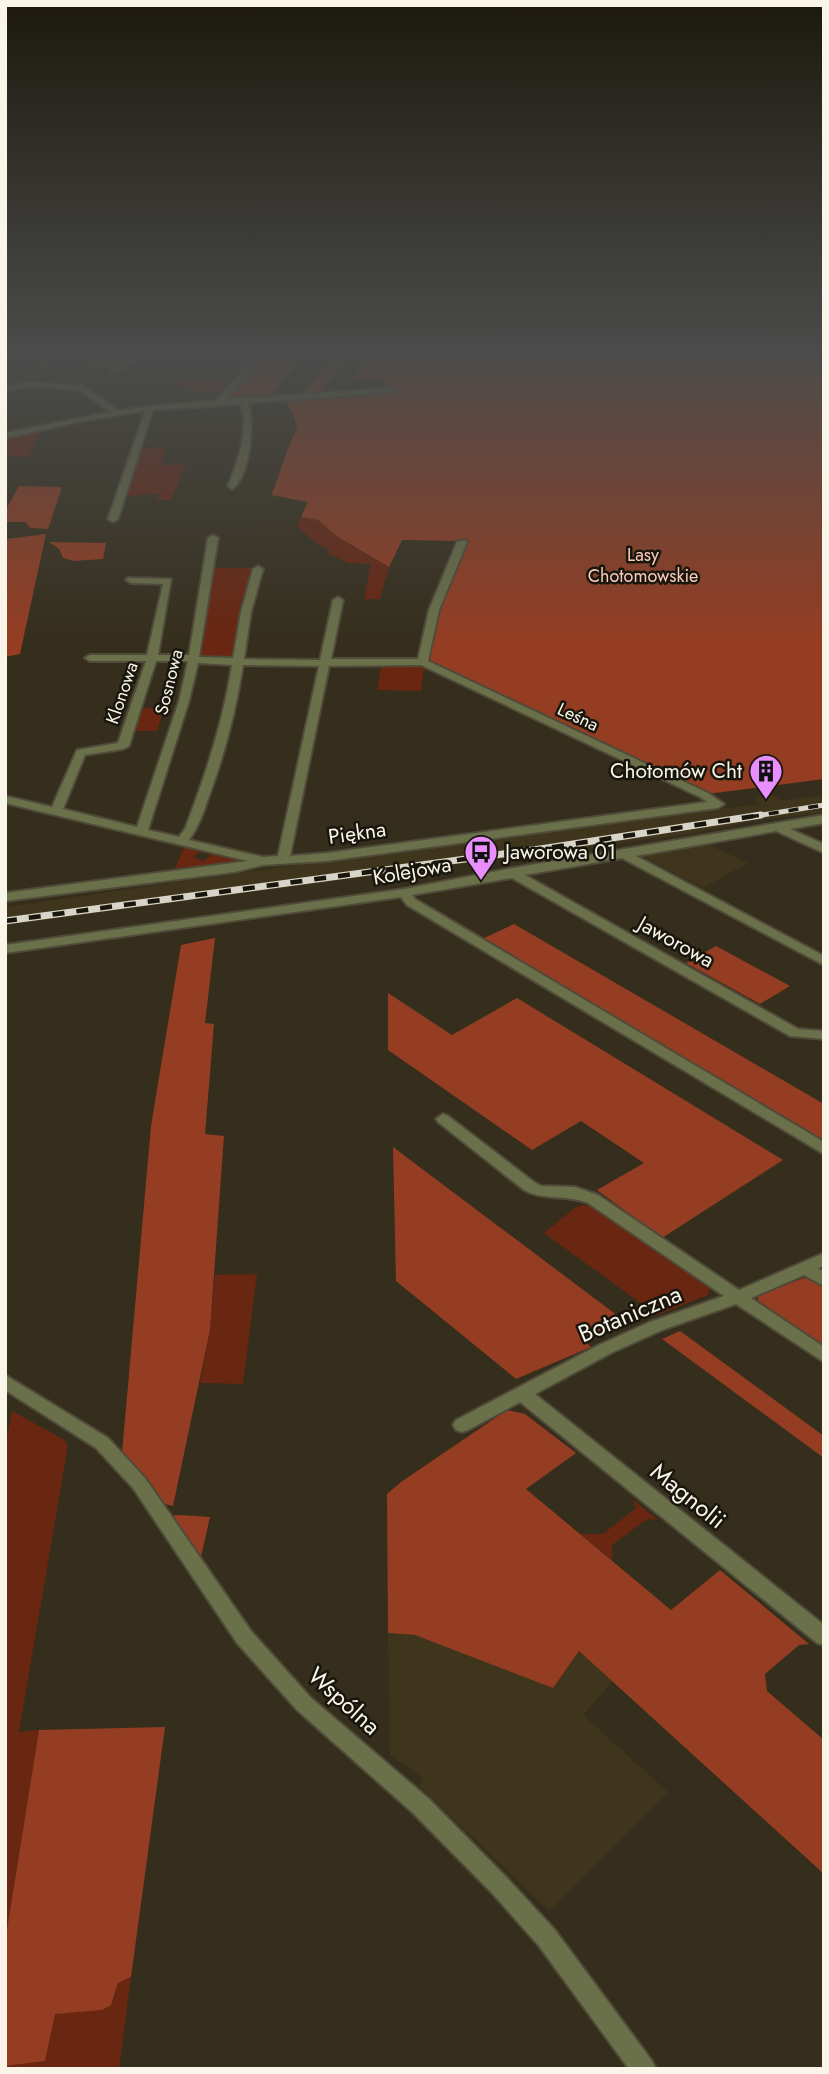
<svg xmlns="http://www.w3.org/2000/svg" width="829" height="2074" font-family="Jost,sans-serif">
<rect width="100%" height="100%" fill="#352e1c"/>
<path fill="#3e351c" d="M773,795L782,801L824,795V812L757,820L694,833L5,925V907L401,850L759,804L754,798Z
M705,843L748,863L703,888L643,856L654,854L652,852Z
M388,1633L579,1651L613,1681L583,1715L668,1792L549,1911L420,1787L422,1777L390,1755Z"/>
<path fill="#692611" d="M182,378L226,382L217,392L172,389Z
M39,431L41,432L28,457L5,456V438Z
M140,448H166L161,465H186L171,500H157L160,494L123,496Z
M301,517L318,520L338,537L389,567L380,599H364L371,564L349,563L328,554L329,549L319,545L297,527Z
M211,568H256L238,658L197,659Z
M382,662L416,663L424,667L421,691L377,690Z
M139,708H164L157,731H131Z
M185,845L202,849L193,858L204,861L214,852L242,859V861L238,865L174,871Z
M584,1205L593,1206L710,1286L708,1295L657,1315L544,1233L576,1207Z
M257,1274L243,1384L200,1383L210,1330L215,1275Z
M12,1411L63,1439L68,1445L19,1732L39,1730L5,1942V1446Z
M632,1499L658,1520L647,1519L612,1545V1560L580,1534H603L636,1508Z
M131,1977L119,2069H5V2066L45,2061L55,2014L113,2001L118,1983Z"/>
<path fill="#953d22" d="M27,353H94L130,357L118,366L56,359L43,366L25,357L23,355Z
M265,353H306L271,395L226,399Z
M337,353H351L320,392L303,393Z
M374,353H824V779L707,794L429,662L440,605L465,541L402,540L389,567L338,537L318,520L301,517L308,502L271,495C281,474 285,450 297,429L293,414L283,398L388,391L384,379L354,380L342,391Z
M19,486L62,487L48,529L30,528L26,522H5V511Z
M46,534L20,654L5,657V539Z
M49,542L106,543L103,559L74,561L63,558L59,549Z
M514,924L824,1104V1138L819,1141L482,939Z
M215,938L205,1023L214,1024L205,1134L224,1136L210,1330L173,1506L165,1504L122,1453L151,1126L181,945Z
M716,946L790,986L760,1004L686,963Z
M388,993L452,1035L517,998L783,1160L662,1238L597,1190L644,1163L581,1121L532,1150L388,1050Z
M393,1147L626,1322L585,1341L591,1347L516,1379L396,1281Z
M809,1276L824,1286V1346L759,1302L757,1296Z
M680,1331L824,1436V1458L662,1339Z
M507,1410L525,1414L576,1453L526,1489L671,1610L720,1570L809,1644L799,1645L765,1674L767,1691L824,1740V1874L579,1651L553,1688L415,1635L388,1633L387,1494L401,1482Z
M179,1515L210,1517L201,1557L172,1516Z
M165,1727L131,1977L118,1983L111,2005L102,2010L55,2014L45,2061L5,2066V1942L39,1730Z"/>
<g fill="none" stroke-linecap="round" stroke-linejoin="round">
<defs>
<path id="minor" d="M18,353H28L5,362V357Z
M135,353H143L116,374H110V370Z
M258,353H266L225,400L243,397L247,398L393,388L397,390L393,392L248,403C255,423 250,477 232,489L228,486C238,460 249,432 241,404L153,410L118,519L113,522L108,519L145,411L83,421L5,438V433L110,412L80,390L31,386L5,391V387L31,382L82,386L119,411L150,406L216,401Z
M213,535L218,538L199,657L233,658L241,612L253,569L258,566L263,569L251,612L244,659L320,660L333,600L338,597L343,600L331,659H418L429,610L457,542L465,540L467,542L439,610L428,661L708,793L724,804L718,808L327,861L263,865L235,872L5,901V893L248,861L5,803V796L52,807L77,750L118,743L146,661H90L85,658L90,655H147L163,584L131,583L126,580L128,578L171,579L158,655H189L208,538ZM156,661H188L179,701L137,827L63,809L85,755L123,749L129,746ZM198,663L232,665C223,722 206,774 185,829L179,837L148,830L189,701ZM243,665L319,666L278,856L263,857L189,840C199,826 204,811 209,796C225,753 236,710 243,665ZM421,665L700,797L707,802L327,853L290,856L329,666Z
M824,815V823L790,829L824,844V853L776,831L636,856L824,956V965L622,858L525,875L798,1029L824,1031V1039L790,1036L512,878L412,895L415,899L824,1142V1154L407,905L401,897L5,953V945L404,889L513,868Z
M443,1114L448,1116L534,1182L541,1186L575,1187L598,1195L739,1290L824,1253V1266L818,1268L824,1272V1286L804,1275L751,1298L824,1347V1362L736,1304L662,1330L611,1353L535,1394L824,1625V1645L817,1643L520,1402L468,1430L462,1432L456,1430L453,1425L456,1420L599,1345L650,1322L724,1296L588,1203C566,1194 543,1201 524,1190L438,1122L436,1119Z
M5,1375L108,1438L145,1478L251,1631L311,1698L429,1799L508,1879L555,1930L652,2061L656,2069H629L539,1946L492,1893L413,1813L297,1710L237,1643L133,1488L96,1448L5,1390Z"/>
</defs>
<use href="#minor" stroke="#504a39" stroke-width="4"/>
<use href="#minor" fill="#6a704a" fill-rule="evenodd"/>
<defs>
<path id="rail-far1" d="M749,817L824,805"/>
<path id="rail" d="M5,921L547,848L761,815"/>
</defs>
<use href="#rail-far1" stroke="#d8d4c7" stroke-width="5"/>
<use href="#rail" stroke="#d8d4c7" stroke-width="7"/>
<use href="#rail-far1" stroke="#19160e" stroke-width="3.5" stroke-dasharray="10" stroke-linecap="butt"/>
<use href="#rail" stroke="#19160e" stroke-width="4.5" stroke-dasharray="12" stroke-linecap="butt"/>
</g>
<linearGradient id="sky" x2="0" y2="1"><stop stop-color="#1d190f"/><stop offset="0.55" stop-color="#4b4c4b"/><stop offset="1" stop-color="#4b4c4b" stop-opacity="0"/></linearGradient>
<rect width="829" height="643" fill="url(#sky)"/>
<defs>
<symbol id="building-pin" viewBox="-11 -11 22 30"><path d="M0 17L-7.5 6A9.5 9.5 0 1 1 7.5 6Z" fill="#e98efe" stroke="#19160e"/><path d="M-4-6H4V6H1V3H-1V6H-4ZM-2.5-4.3h1.7v1.8h-1.7ZM.8-4.3h1.7v1.8H.8ZM-2.5-1h1.7V.8h-1.7ZM.8-1h1.7V.8H.8Z" fill="#111"/></symbol>
<symbol id="bus-pin" viewBox="-11 -11 22 30"><path d="M0 17L-7.5 6A9.5 9.5 0 1 1 7.5 6Z" fill="#e98efe" stroke="#19160e"/><path d="M-5-6H5V4H4V6H2V4H-2V6H-4V4H-5ZM-3.5-4V0h7V-4ZM-3.5 1.2v1.5H-2V1.2ZM2 1.2v1.5H3.5V1.2Z" fill="#111"/></symbol>
</defs>
<g fill-rule="evenodd">
<use href="#building-pin" x="747" y="752" width="38" height="52"/>
<use href="#bus-pin" x="462" y="833" width="38" height="52"/>
</g>
<g text-anchor="middle" stroke-width="5" stroke-linejoin="round" paint-order="stroke">
<g font-size="18" fill="#fecbbb" stroke="#19160e">
<text x="643" y="561">Lasy<tspan x="643" dy="21">Chotomowskie</tspan></text>
</g>
<g font-size="18" fill="#f9f5e9" stroke="#19160e">
<text transform="translate(169 682) rotate(-76)" y="6">Sosnowa</text>
<text transform="translate(122 693) rotate(-71)" y="6">Klonowa</text>
<text transform="translate(578 717) rotate(25)" y="6">Leśna</text>
</g>
<g font-size="21" fill="#f9f5e9" stroke="#19160e" text-anchor="end">
<text x="742" y="778">Chotomów Cht</text>
<text x="505" y="859" text-anchor="start">Jaworowa 01</text>
</g>
<g font-size="21" fill="#f9f5e9" stroke="#19160e">
<text transform="translate(357 833) rotate(-8)" y="7">Piękna</text>
<text transform="translate(412 871) rotate(-10)" y="7">Kolejowa</text>
<text transform="translate(676 942) rotate(29)" y="7">Jaworowa</text>
</g>
<g font-size="24" fill="#f9f5e9" stroke="#19160e">
<text transform="translate(630 1314) rotate(-23)" y="8">Botaniczna</text>
<text transform="translate(688 1496) rotate(39)" y="8">Magnolii</text>
<text transform="translate(344 1701) rotate(42)" y="8">Wspólna</text>
</g>
</g>
<rect width="829" height="2074" fill="none" stroke="#f9f5e9" stroke-width="14"/>
</svg>
